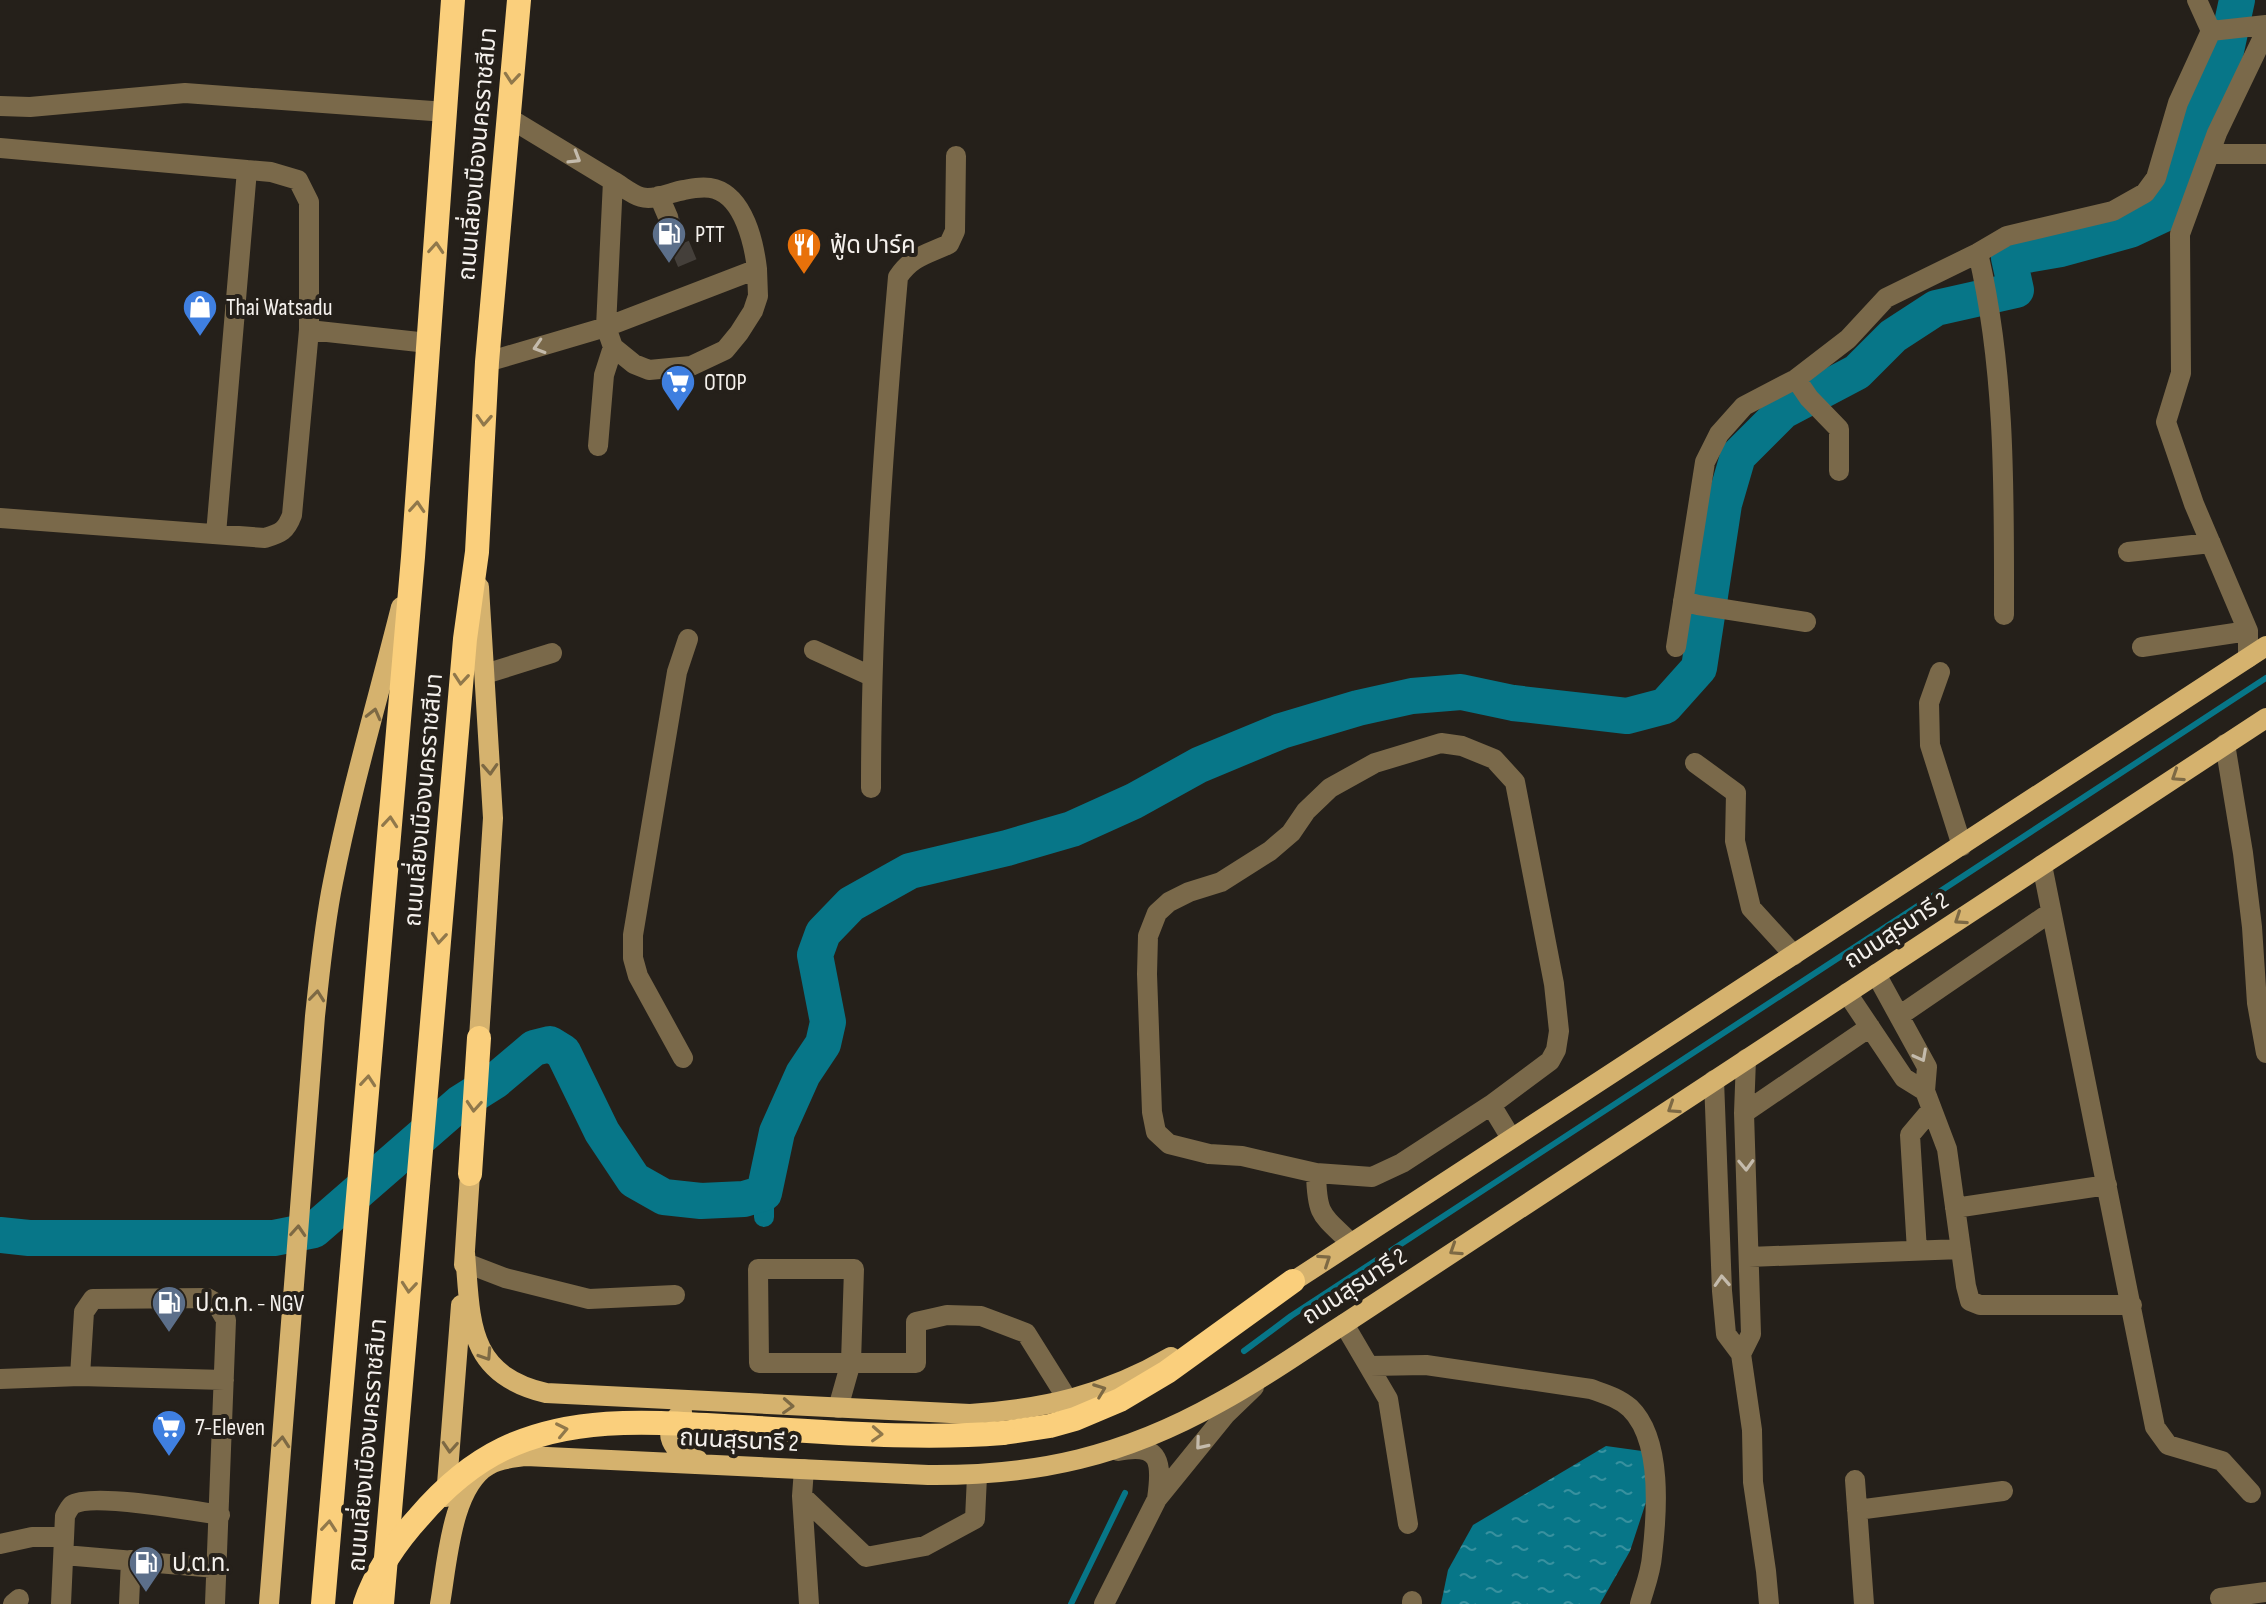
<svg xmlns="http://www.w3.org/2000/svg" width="2266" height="1604" font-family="'Sofia Sans Condensed','Noto Sans Thai',sans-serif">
<defs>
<pattern id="water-ripples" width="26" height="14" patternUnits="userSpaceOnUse" patternTransform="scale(2)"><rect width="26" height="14" fill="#077688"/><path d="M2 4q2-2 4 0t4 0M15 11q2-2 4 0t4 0" fill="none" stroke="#38919f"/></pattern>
</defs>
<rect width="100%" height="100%" fill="#25201a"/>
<path fill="url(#water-ripples)" d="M1606,1446L1642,1451L1651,1487L1630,1551L1600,1604H1441L1448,1570L1473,1525Z"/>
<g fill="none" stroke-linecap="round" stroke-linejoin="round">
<path stroke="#077688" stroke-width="6" d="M1244,1351L1291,1316L2266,678
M1071,1604L1125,1493"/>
<path stroke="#077688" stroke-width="20" d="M764,1217V1193"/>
<path stroke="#077688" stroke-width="36" d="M0,1235L29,1238H274L314,1230L460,1103L495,1081L534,1048L550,1044L563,1052L602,1132L634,1180L664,1197L701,1201L744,1199L764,1193L777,1132L803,1074L823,1044L828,1022L815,955L823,933L851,904L910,871L1007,848L1072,829L1134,801L1199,765L1281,731L1358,708L1412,696L1461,692L1513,703L1627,716L1665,706L1699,668L1724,504L1738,456L1783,411L1857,372L1893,336L1936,308L2016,290L2009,258L2061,249L2130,230L2164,214L2177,193L2194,132L2226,51L2237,0"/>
<path stroke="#443f3a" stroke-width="20" stroke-dasharray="20 10" stroke-linecap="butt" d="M668,217L691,272"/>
<path stroke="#7a694a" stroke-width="20" d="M2197,0L2211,31L2266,25
M0,106L30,107L185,93L446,112
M0,148L271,172L298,180L309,202V330L292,515C286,531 281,533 265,538L0,518
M2210,154H2266
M613,181C622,186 631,194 641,197C654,201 671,192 684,190C694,188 705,186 715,189C744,198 754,243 757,269L606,327L613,347L634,364L649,370L691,366L725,350L739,333L753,311L758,296L757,269
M659,196L668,217
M1978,253C2006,372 2004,494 2004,615
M309,330L428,343
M487,362L606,327L613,181L509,118
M1796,379L1809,398L1839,429V471
M598,446L604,375L613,347
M216,534L247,170
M2128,552L2211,543
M1683,601L1698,605L1806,622
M1676,647L1705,462L1719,434L1744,406L1796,379L1848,339L1886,298L1978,253L2007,236L2113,211L2145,193L2156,178L2178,103L2211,31
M2142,647L2248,631
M814,650L871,676
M2248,658V631L2194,504L2166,422L2181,373L2180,234L2217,133L2266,31
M1940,672L1929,703L1930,745L1962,846
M485,674L552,653
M2225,744L2243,853L2252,927L2257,1003L2266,1053
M1695,763L1736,793L1735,841L1751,908L1794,955
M871,788C871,617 883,447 898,277C912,256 928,254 949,244L955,231L956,156
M2042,865L2155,1427L2168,1445L2222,1461L2251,1493
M1876,974L1927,1067L1925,1091L1947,1149L1966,1286L1970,1301L1980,1305H2132
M1847,993L1904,1078L1925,1091
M1899,1016L2051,912
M683,1058L638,976L633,958V935L677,672L688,639
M1714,1080L1722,1291L1726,1334L1741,1354L1752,1430L1753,1482L1766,1571L1769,1604
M1491,1105L1402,1163L1372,1177L1316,1173L1242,1156L1209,1154L1169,1144L1156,1132L1152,1112L1147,974L1148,936L1157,913L1169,902L1189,892L1221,882L1270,851L1291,833L1306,811L1330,788L1375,763L1441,743L1462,746L1494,759L1515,782L1554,984L1559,1031L1556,1050L1550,1061L1491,1105L1511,1138
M1744,1113L1870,1027
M1316,1173C1317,1216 1321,1214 1351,1243
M1955,1208L2107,1185
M1917,1251L1910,1135L1932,1109
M1749,1257L1961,1249
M466,1263L505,1278L589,1299L675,1295
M1344,1324L1388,1399L1408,1524
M1741,1354L1751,1334L1744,1113L1746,1059
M1370,1366L1426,1365L1591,1389C1605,1394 1619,1398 1630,1408C1663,1440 1657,1514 1652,1556C1651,1572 1644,1589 1640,1604
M80,1376L84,1312L93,1299L207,1298L216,1303L226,1320L215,1604
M0,1379L80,1376L224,1380
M838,1408L851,1362L854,1269H758L759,1363H916V1322L947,1315L981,1316L1026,1333L1068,1400
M1118,1451C1162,1442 1162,1464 1157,1499L1226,1414L1254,1387
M804,1469L802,1496L866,1557L925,1546L975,1519L977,1476
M1855,1480L1864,1604
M802,1496L809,1604
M1857,1510L2003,1491
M0,1544L32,1537H64
M64,1555L216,1568
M2220,1598L2266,1592
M1412,1601V1604
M13,1604L19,1599
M61,1604L65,1516C66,1514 70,1507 72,1505C90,1492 194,1511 220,1515
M129,1604L131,1560
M1104,1604L1157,1499"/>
<path stroke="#d5b26e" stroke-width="20" d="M479,1038L493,818L479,587
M465,1253C471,1321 466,1374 546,1393L970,1414C1044,1409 1106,1395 1171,1357
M464,1265L470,1174
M1280,1290L2266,646
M682,1412C659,1432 672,1453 698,1460
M446,1497L461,1305
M269,1604L315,1016C320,971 324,926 333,882C351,790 378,699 401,607
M440,1604C447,1565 451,1486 489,1465C500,1458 514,1458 526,1456L928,1475C1038,1476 1124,1456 1220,1402C1263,1379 1303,1350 1344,1324L2266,718"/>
<path stroke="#facf7c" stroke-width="24" d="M470,1174L479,1038
M1003,1433L1050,1426L1075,1419L1120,1400L1167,1372L1293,1281
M323,1604L413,557L453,0
M382,1604L465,639L477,552L487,362L519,0"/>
<path stroke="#facf7c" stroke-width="24" d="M365,1604C375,1573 397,1541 419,1517C443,1489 470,1465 503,1449C578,1413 662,1423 742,1427C829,1432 916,1440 1003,1433"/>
</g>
<defs><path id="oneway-chevron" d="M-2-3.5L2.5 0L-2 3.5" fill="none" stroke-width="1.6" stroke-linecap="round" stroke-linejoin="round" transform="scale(2)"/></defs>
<g stroke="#90784b">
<use href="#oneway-chevron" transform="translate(512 78) rotate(95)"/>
<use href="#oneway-chevron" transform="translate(436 248) rotate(-86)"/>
<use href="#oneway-chevron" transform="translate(484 420) rotate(93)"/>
<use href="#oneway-chevron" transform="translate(417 507) rotate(-86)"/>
<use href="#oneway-chevron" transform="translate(461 679) rotate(95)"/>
<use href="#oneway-chevron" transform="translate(390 822) rotate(-85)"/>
<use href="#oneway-chevron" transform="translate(439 938) rotate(95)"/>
<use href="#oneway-chevron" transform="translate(368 1081) rotate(-85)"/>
<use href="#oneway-chevron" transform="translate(474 1106) rotate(94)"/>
<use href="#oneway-chevron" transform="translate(409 1287) rotate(95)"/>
<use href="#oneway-chevron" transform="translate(562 1430) rotate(-12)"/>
<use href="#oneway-chevron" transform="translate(877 1434) rotate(3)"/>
<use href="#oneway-chevron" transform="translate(329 1526) rotate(-85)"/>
</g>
<g stroke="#c4bbac">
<use href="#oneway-chevron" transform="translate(575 158) rotate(31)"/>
<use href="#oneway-chevron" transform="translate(539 347) rotate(163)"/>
<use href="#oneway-chevron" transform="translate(1921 1056) rotate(62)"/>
<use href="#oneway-chevron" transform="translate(1746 1165) rotate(88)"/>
<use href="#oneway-chevron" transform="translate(1722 1281) rotate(-93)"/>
<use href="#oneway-chevron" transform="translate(1201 1444) rotate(130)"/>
</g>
<g stroke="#7d6944">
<use href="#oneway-chevron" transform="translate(374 714) rotate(-76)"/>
<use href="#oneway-chevron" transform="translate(490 769) rotate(87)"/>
<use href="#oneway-chevron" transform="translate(2177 776) rotate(147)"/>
<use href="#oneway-chevron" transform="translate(1960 919) rotate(146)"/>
<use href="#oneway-chevron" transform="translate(317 996) rotate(-84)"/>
<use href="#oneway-chevron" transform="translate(1673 1108) rotate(147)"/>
<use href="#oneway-chevron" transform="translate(298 1231) rotate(-86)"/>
<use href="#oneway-chevron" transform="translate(1455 1250) rotate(147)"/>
<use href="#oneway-chevron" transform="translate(1325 1260) rotate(-34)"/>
<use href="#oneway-chevron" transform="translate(486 1355) rotate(57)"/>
<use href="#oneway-chevron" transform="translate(1100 1390) rotate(-21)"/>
<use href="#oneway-chevron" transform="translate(788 1406) rotate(3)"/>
<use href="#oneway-chevron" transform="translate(282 1442) rotate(-85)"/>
<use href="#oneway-chevron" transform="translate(450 1447) rotate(94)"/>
</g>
<defs>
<symbol id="fuel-pin" viewBox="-11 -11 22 30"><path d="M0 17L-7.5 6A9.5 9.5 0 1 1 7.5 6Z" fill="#5c6f8a" stroke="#25201a"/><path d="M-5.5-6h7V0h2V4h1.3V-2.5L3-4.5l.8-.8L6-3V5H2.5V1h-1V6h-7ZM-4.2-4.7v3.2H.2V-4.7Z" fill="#fff"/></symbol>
<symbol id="restaurant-pin" viewBox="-11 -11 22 30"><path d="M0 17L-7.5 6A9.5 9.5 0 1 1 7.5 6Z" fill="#e8710a" stroke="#25201a"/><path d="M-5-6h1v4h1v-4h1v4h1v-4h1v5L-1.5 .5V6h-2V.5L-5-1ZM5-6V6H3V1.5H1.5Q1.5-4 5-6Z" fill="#fff"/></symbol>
<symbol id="shop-pin" viewBox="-11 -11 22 30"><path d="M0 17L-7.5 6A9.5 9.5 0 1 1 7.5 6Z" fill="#3f7fe0" stroke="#25201a"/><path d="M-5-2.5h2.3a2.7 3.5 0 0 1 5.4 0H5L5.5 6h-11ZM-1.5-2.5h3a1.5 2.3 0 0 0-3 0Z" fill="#fff"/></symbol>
<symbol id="supermarket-pin" viewBox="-11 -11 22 30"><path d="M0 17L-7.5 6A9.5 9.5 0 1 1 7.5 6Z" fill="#3f7fe0" stroke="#25201a"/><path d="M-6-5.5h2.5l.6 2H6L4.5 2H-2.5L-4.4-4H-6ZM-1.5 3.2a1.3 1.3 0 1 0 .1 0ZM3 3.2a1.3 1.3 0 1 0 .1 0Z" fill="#fff"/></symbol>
</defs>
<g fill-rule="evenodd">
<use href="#fuel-pin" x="649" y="214" width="40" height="54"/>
<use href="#restaurant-pin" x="784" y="225" width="40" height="54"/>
<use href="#shop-pin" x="180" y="287" width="40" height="54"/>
<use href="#supermarket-pin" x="658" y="362" width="40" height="54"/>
<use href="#fuel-pin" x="149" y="1283" width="40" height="54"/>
<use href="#supermarket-pin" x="149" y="1407" width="40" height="54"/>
<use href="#fuel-pin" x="126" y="1543" width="40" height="54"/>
</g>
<g text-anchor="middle" stroke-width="8" stroke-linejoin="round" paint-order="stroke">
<g font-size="24" fill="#f5f1ed" stroke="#25201a">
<text transform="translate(477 154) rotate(-85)" y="8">ถนนเลี่ยงเมืองนครราชสีมา</text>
<text transform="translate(423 800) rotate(-85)" y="8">ถนนเลี่ยงเมืองนครราชสีมา</text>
<text transform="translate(1896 930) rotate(-33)" y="8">ถนนสุรนารี 2</text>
<text transform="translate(1354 1286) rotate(-33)" y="8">ถนนสุรนารี 2</text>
<text transform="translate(739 1440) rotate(3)" y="8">ถนนสุรนารี 2</text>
<text transform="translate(367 1445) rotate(-85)" y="8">ถนนเลี่ยงเมืองนครราชสีมา</text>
</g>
<g font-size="24" fill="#f5f1ed" stroke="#25201a" text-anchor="start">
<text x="695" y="242">PTT</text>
<text x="830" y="253">ฟู้ด ปาร์ค</text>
<text x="226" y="315">Thai Watsadu</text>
<text x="704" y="390">OTOP</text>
<text x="195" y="1311">ป.ต.ท. - NGV</text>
<text x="195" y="1435">7-Eleven</text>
<text x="172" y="1571">ป.ต.ท.</text>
</g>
</g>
</svg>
